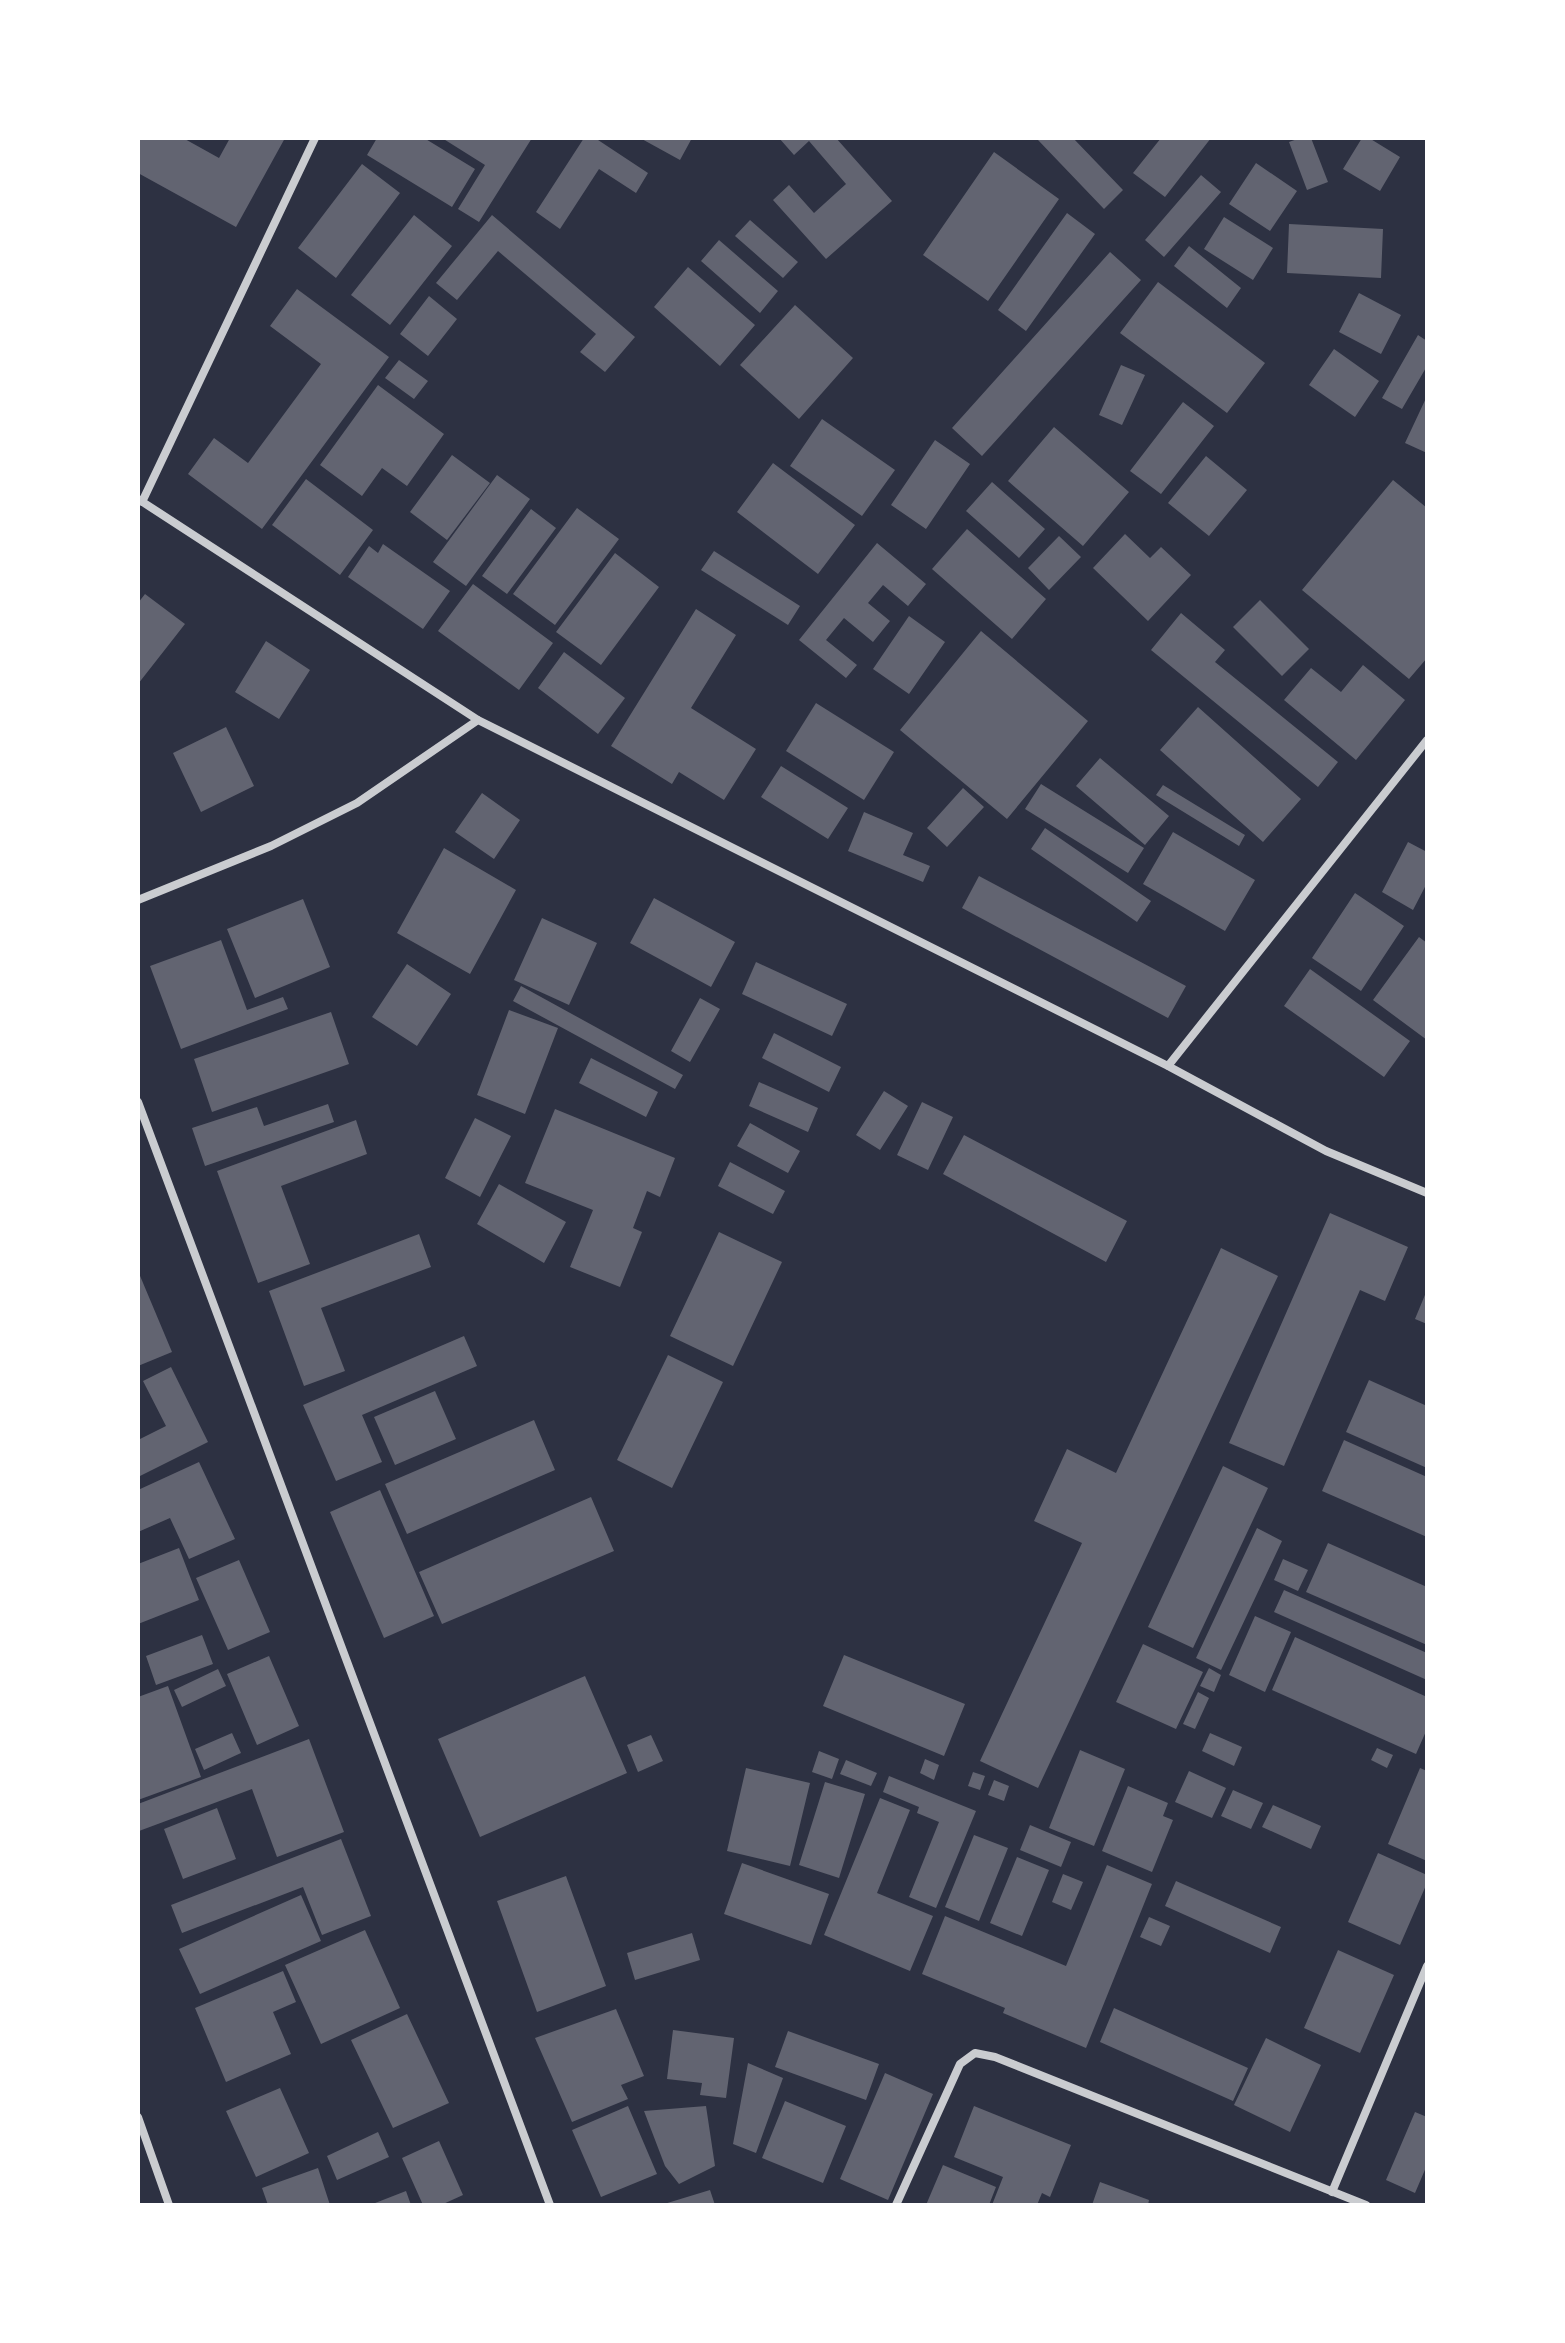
<svg xmlns="http://www.w3.org/2000/svg" width="1565" height="2343" font-family="Manrope,sans-serif">
<rect width="100%" height="100%" fill="#2d3142"/>
<path fill="#626471" d="M138,138H183L219,158L230,138H285L236,227L138,173Z
M377,138H424L475,169L452,207L367,155Z
M442,138H532L479,222L458,209L485,165Z
M584,138H595L648,173L636,193L599,169L560,229L536,212Z
M640,138H692L680,160Z
M779,138H836L892,201L826,259L773,200L789,185L814,213L846,184L809,141L794,155Z
M1041,138H1073L1123,190L1104,209L1038,140Z
M1161,138H1211L1165,197L1133,173Z
M1300,138H1311L1328,182L1307,190L1289,142Z
M1362,138H1369L1400,157L1380,191L1343,169Z
M994,152L1059,199L988,301L923,255Z
M1256,163L1297,191L1270,231L1229,204Z
M362,164L400,193L336,278L298,248Z
M1201,175L1221,192L1164,257L1145,240Z
M1067,213L1095,234L1026,331L998,310Z
M414,215L452,246L390,325L351,295Z
M492,215L635,337L605,372L580,352L596,334L498,251L457,300L436,283Z
M1224,217L1273,248L1253,280L1204,249Z
M750,220L798,262L783,278L735,236Z
M1289,224L1383,229L1381,278L1287,273Z
M719,240L778,291L760,313L701,261Z
M1189,246L1241,288L1227,308L1174,266Z
M1110,252L1141,280L982,456L952,428Z
M688,267L755,325L720,366L654,307Z
M1158,282L1265,363L1227,413L1120,333Z
M297,289L389,357L262,529L188,474L214,438L248,463L321,364L270,326Z
M1359,293L1401,315L1381,354L1339,332Z
M429,296L457,319L428,356L400,334Z
M795,305L853,358L799,419L740,365Z
M1418,335L1427,341V366L1402,409L1382,398Z
M1334,349L1379,381L1355,417L1309,385Z
M399,360L428,381L414,399L385,378Z
M1121,365L1145,375L1122,425L1099,415Z
M378,385L444,434L407,486L382,468L362,496L320,465Z
M1427,396V453L1405,443Z
M1183,402L1214,426L1161,494L1130,471Z
M822,419L895,470L862,516L790,466Z
M1054,427L1129,492L1083,546L1008,481Z
M935,440L970,464L926,529L891,505Z
M452,455L490,483L447,540L410,512Z
M1206,456L1247,490L1209,536L1168,503Z
M773,463L855,525L818,574L737,512Z
M497,475L530,499L466,586L433,562Z
M306,479L373,530L340,575L272,525Z
M1393,480L1427,508V658L1409,679L1302,590Z
M992,482L1045,529L1019,558L966,511Z
M577,508L619,539L555,625L513,594Z
M531,509L556,528L507,594L482,576Z
M967,529L1046,599L1012,639L932,569Z
M1125,534L1150,558L1161,547L1191,575L1148,621L1093,568Z
M1059,536L1081,557L1049,590L1028,568Z
M877,543L926,584L908,606L883,585L868,603L890,621L873,642L844,618L826,640L857,665L846,678L799,640Z
M383,544L450,591L423,629L348,577L369,546L378,553Z
M714,551L800,606L788,625L701,570Z
M615,553L659,587L601,665L556,632Z
M473,584L553,643L519,690L438,631Z
M145,594L185,624L138,684V603Z
M1260,600L1309,649L1282,676L1233,627Z
M696,609L736,635L691,708L756,749L724,800L679,772L672,784L611,746Z
M1181,613L1225,650L1215,662L1338,762L1318,787L1151,650Z
M909,616L945,642L909,694L873,669Z
M981,631L1088,721L1007,819L900,730Z
M266,641L310,670L279,719L235,692Z
M564,652L625,698L598,734L538,688Z
M1363,665L1405,700L1356,760L1284,700L1311,668L1341,692Z
M816,703L894,752L864,800L786,751Z
M1198,707L1301,799L1263,842L1160,750Z
M226,727L254,786L201,812L173,753Z
M1100,758L1169,816L1145,845L1076,786Z
M781,766L848,808L828,839L761,797Z
M1041,784L1144,848L1128,873L1025,809Z
M1163,785L1245,835L1239,846L1156,795Z
M963,788L984,807L947,847L927,828Z
M482,793L520,820L494,859L455,832Z
M864,812L913,833L903,855L930,866L923,882L848,851Z
M1045,828L1151,901L1137,922L1031,849Z
M1173,832L1255,880L1225,931L1143,884Z
M1408,842L1427,852V883L1413,910L1382,892Z
M444,848L516,890L470,974L397,933Z
M979,876L1186,986L1168,1018L962,908Z
M1355,893L1404,926L1361,991L1312,958Z
M654,898L735,942L711,987L630,943Z
M303,899L330,967L255,998L227,929Z
M542,918L597,943L569,1005L514,980Z
M1419,937L1427,943V1040L1373,1000Z
M221,940L247,1010L283,997L288,1009L181,1049L150,966Z
M756,962L847,1004L832,1036L742,994Z
M407,964L451,994L417,1046L372,1017Z
M1310,969L1410,1041L1384,1077L1284,1006Z
M521,986L683,1075L675,1089L513,1001Z
M700,998L720,1009L690,1062L671,1051Z
M509,1010L558,1028L525,1114L477,1095Z
M331,1012L349,1064L212,1112L194,1059Z
M774,1033L841,1067L829,1092L762,1058Z
M591,1058L658,1092L646,1117L579,1083Z
M759,1082L818,1108L808,1132L749,1106Z
M884,1091L908,1106L880,1150L856,1135Z
M922,1102L953,1117L928,1170L897,1155Z
M328,1104L334,1122L205,1166L192,1128L257,1107L264,1126Z
M555,1109L675,1158L660,1197L647,1191L633,1228L642,1232L620,1287L570,1267L593,1210L525,1183Z
M475,1118L511,1136L480,1197L445,1178Z
M356,1120L367,1154L281,1186L310,1264L258,1283L217,1171Z
M750,1123L800,1151L788,1173L737,1146Z
M964,1135L1127,1221L1106,1262L943,1174Z
M730,1162L785,1191L773,1214L718,1186Z
M499,1184L566,1222L544,1263L477,1224Z
M1330,1213L1408,1247L1385,1301L1360,1290L1284,1466L1229,1443Z
M719,1232L782,1262L733,1366L670,1336Z
M419,1234L431,1267L321,1308L345,1371L304,1386L269,1291Z
M1221,1248L1278,1276L1038,1788L980,1761L1082,1543L1034,1521L1067,1449L1116,1473Z
M138,1271L172,1352L138,1366Z
M1427,1290V1324L1415,1319Z
M464,1336L477,1366L362,1415L382,1462L336,1481L303,1405Z
M668,1355L723,1382L672,1488L617,1460Z
M171,1367L208,1442L138,1477V1440L166,1426L143,1381Z
M1369,1380L1427,1406V1468L1346,1432Z
M435,1391L456,1439L395,1465L374,1417Z
M534,1420L555,1470L407,1534L385,1484Z
M1344,1440L1427,1477V1537L1322,1491Z
M199,1462L235,1539L189,1559L170,1518L138,1532V1490Z
M1223,1466L1268,1488L1193,1648L1148,1627Z
M380,1490L434,1616L384,1638L330,1512Z
M591,1497L614,1551L442,1624L419,1572Z
M1257,1528L1282,1541L1221,1670L1196,1658Z
M1328,1543L1427,1587V1645L1306,1592Z
M179,1548L199,1600L138,1624V1564Z
M1283,1559L1308,1570L1298,1591L1274,1580Z
M239,1560L270,1632L228,1650L196,1578Z
M1284,1590L1427,1653V1680L1274,1612Z
M1255,1616L1291,1632L1265,1692L1229,1675Z
M202,1635L213,1664L156,1685L146,1656Z
M1295,1637L1427,1697V1729L1416,1754L1272,1690Z
M1143,1644L1203,1672L1176,1729L1116,1702Z
M844,1655L965,1704L944,1756L823,1706Z
M269,1656L299,1726L257,1745L227,1674Z
M1209,1668L1221,1675L1214,1692L1200,1686Z
M218,1669L226,1686L182,1707L174,1690Z
M585,1676L627,1773L480,1837L438,1739Z
M168,1686L201,1777L138,1800V1697Z
M1198,1692L1209,1698L1195,1729L1183,1724Z
M232,1733L241,1753L204,1770L195,1749Z
M1210,1733L1242,1747L1234,1766L1202,1751Z
M651,1735L663,1761L638,1772L627,1745Z
M309,1739L344,1832L277,1857L252,1789L139,1831L138,1804Z
M1377,1748L1393,1755L1387,1768L1371,1760Z
M1080,1750L1125,1769L1094,1846L1049,1828Z
M819,1751L839,1759L832,1779L812,1772Z
M925,1759L939,1765L934,1780L920,1773Z
M846,1760L877,1773L871,1786L840,1774Z
M746,1768L810,1783L790,1866L727,1851Z
M1420,1768L1427,1771V1861L1388,1844Z
M1189,1771L1226,1788L1212,1818L1175,1802Z
M973,1772L985,1776L980,1790L968,1786Z
M889,1776L976,1811L936,1908L909,1897L939,1822L917,1813L919,1807L883,1792Z
M994,1780L1009,1786L1004,1801L988,1795Z
M825,1782L865,1794L839,1878L799,1865Z
M1128,1786L1168,1803L1163,1816L1173,1820L1152,1872L1102,1851Z
M1233,1790L1263,1803L1251,1829L1221,1816Z
M880,1798L910,1810L877,1893L933,1916L910,1971L824,1935Z
M1273,1805L1321,1826L1311,1849L1262,1827Z
M217,1808L236,1859L183,1879L164,1829Z
M1030,1825L1071,1842L1061,1867L1020,1850Z
M974,1835L1008,1848L979,1921L945,1907Z
M341,1839L371,1916L322,1935L303,1887L182,1933L171,1905Z
M1378,1853L1427,1875V1883L1400,1945L1348,1922Z
M1017,1857L1049,1870L1022,1936L990,1923Z
M742,1863L829,1894L811,1945L724,1914Z
M1107,1865L1152,1884L1086,2048L1003,2013L1005,2008L922,1974L945,1916L1066,1966Z
M1063,1874L1083,1882L1071,1910L1052,1902Z
M566,1876L606,1986L537,2012L497,1901Z
M1176,1881L1281,1927L1270,1953L1165,1906Z
M301,1895L321,1941L200,1994L179,1949Z
M1149,1917L1170,1926L1161,1946L1140,1937Z
M365,1930L400,2008L321,2044L285,1965Z
M692,1933L700,1960L635,1980L627,1953Z
M1338,1950L1394,1975L1360,2053L1304,2028Z
M283,1971L296,2002L273,2012L291,2054L226,2082L195,2008Z
M1114,2008L1248,2068L1233,2101L1100,2042Z
M616,2009L644,2076L621,2085L628,2099L572,2122L535,2038Z
M407,2014L449,2103L393,2128L351,2040Z
M673,2030L734,2038L726,2098L700,2095L702,2083L667,2079Z
M788,2031L879,2064L866,2100L775,2067Z
M1266,2038L1321,2065L1290,2132L1234,2105Z
M748,2063L783,2078L756,2153L733,2144Z
M885,2073L933,2094L888,2200L840,2179Z
M280,2088L309,2153L256,2177L226,2111Z
M785,2101L846,2126L823,2183L762,2158Z
M628,2106L657,2174L601,2197L572,2130Z
M706,2106L715,2166L679,2184L665,2166L644,2111Z
M974,2106L1071,2145L1050,2197L1042,2193L1037,2205H992L1003,2177L954,2157Z
M1415,2112L1427,2117V2165L1415,2193L1386,2180Z
M378,2132L389,2157L337,2180L327,2156Z
M439,2141L463,2195L441,2205H423L402,2158Z
M943,2165L996,2187L989,2205H926Z
M318,2168L330,2205H268L262,2188Z
M1100,2182L1149,2200L1148,2205H1092Z
M710,2190L715,2205H664V2204Z
M406,2191L411,2205H370Z"/>
<g fill="none" stroke-linecap="round" stroke-linejoin="round">
<path stroke="#caccd0" stroke-width="8" d="M138,499L478,720L1168,1066L1326,1151L1427,1193
M142,502L315,138
M138,900L271,846L357,803L478,720
M1168,1066L1427,740
M138,1102L550,2205
M138,2117L169,2205
M1332,2192L1427,1966
M896,2205L960,2064L975,2053L995,2057L1366,2205"/>
</g>
<rect width="1565" height="2343" fill="none" stroke="#ffffff" stroke-width="280"/>
</svg>
